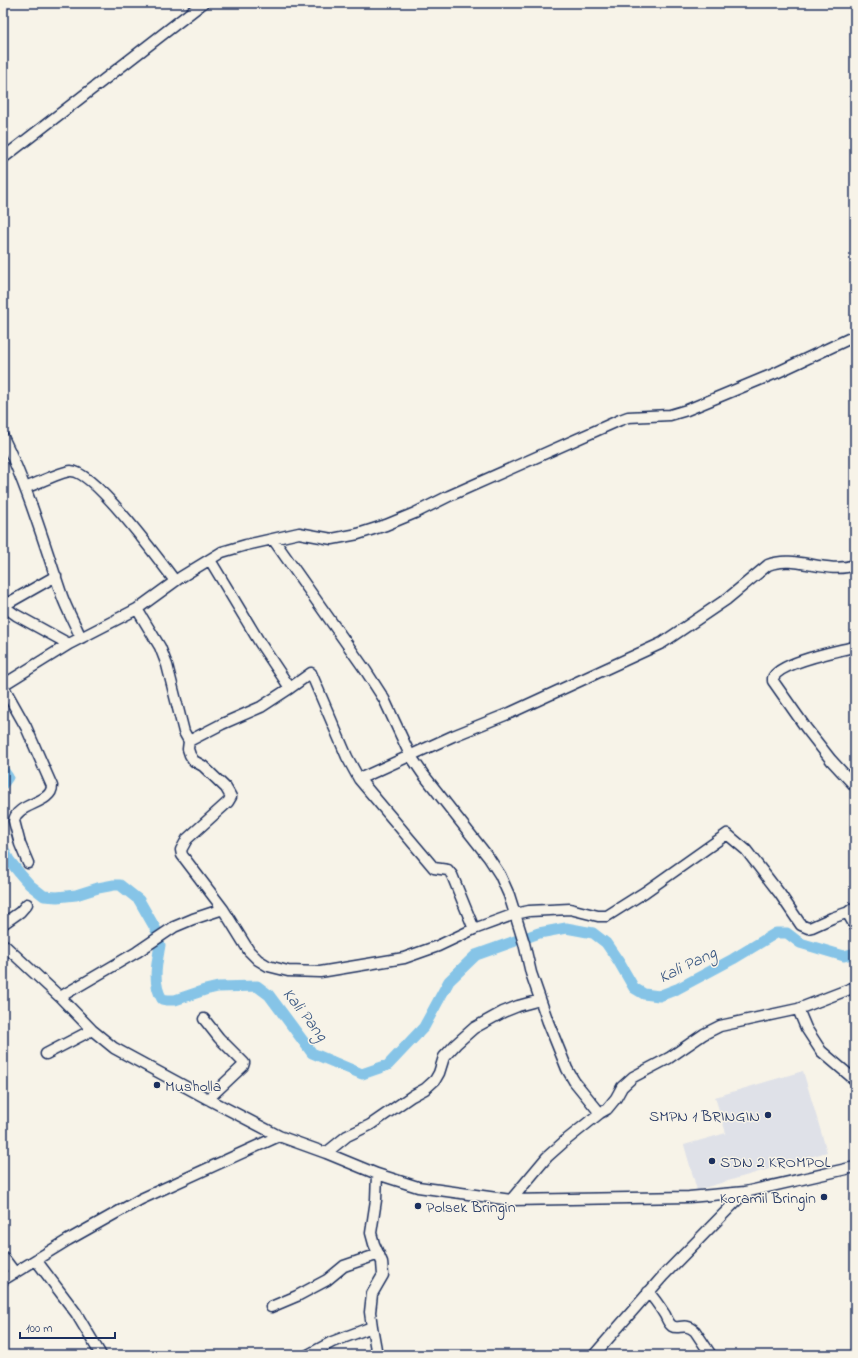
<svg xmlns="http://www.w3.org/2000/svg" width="858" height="1358" font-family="'Indie Flower',sans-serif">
<rect width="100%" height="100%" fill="#f7f3e8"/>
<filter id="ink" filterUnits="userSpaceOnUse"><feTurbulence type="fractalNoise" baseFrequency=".025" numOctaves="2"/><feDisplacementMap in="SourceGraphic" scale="8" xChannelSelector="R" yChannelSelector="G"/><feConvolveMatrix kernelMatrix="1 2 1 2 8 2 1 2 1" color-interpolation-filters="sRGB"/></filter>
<g filter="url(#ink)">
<path fill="#dfe1e8" d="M803,1071L827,1152L697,1190L684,1145L726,1133L715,1097Z"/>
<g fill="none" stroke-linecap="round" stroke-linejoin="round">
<path stroke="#86c4e7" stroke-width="11" d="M3,770L8,777L3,784
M3,848L9,860L21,875L30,885L44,896L57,897L76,895L98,888L114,885H120L139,900L155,928L157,932
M528,937L539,933L566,928L593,933L606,943L619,962L634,988L644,994L659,996L677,989L733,959L776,933H787L800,943L844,956L855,953
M159,943L160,945C157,963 152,982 162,999L167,1000H175L205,990L218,987L257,986L269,995L312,1053L362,1074L388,1065L424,1027L449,981L476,955L518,940"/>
<defs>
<path id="minor" d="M3,158L203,3
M3,437C28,488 44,543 62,596C67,610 75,624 81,638
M25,488C34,485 62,471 71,471C94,471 160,561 175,581
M273,539L366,671L384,699L410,755L423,774L489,858L500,875L509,895L515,914L524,943L531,973L548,1022L567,1069L574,1081L600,1113
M3,606L16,615L69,644
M3,606L56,576
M137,609L160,647L167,665L184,732L189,741L188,749L190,755L194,761L203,766L226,788L230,795L231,797L228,802L187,839L181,850L182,855L223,909L249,951L258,960L268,966L288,971L320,972L404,958L438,946L474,929L515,914L529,911L570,909L598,916H607L645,892L727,834L746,850L780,894L801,925L808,928L812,927L832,918L846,913L848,914L855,926
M855,647L849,648C833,652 779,663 773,678V681L806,728L831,760L855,786
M3,685L69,644L137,609L181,577L222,552L246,545L299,533L332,539L358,534L386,525L415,513L449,496L620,420L628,417L670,415L687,410L776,373L855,336
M3,686L26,727L52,786C52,804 16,803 14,821L20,844L28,863
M290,688L311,673L347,757L359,779L434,868L448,870L452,875L474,929
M189,741L222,724L261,707L290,688L260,643L210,560
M359,779L453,736L510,713L662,643L727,599L768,565C795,554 826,575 855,565
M847,913L855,907
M3,924L20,912L27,904
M3,944L60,997L92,1030L114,1048L208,1099L279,1136L326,1153L377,1174L418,1187L511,1200L689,1197L745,1192L855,1167
M60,997L137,952L174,927L193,919L223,909
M798,1009L806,1028L821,1051L855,1080
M204,1019L219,1038L244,1063L243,1066L208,1099
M46,1054L92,1030
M326,1153L347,1136L370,1125L412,1096L425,1089L435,1080L439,1073L444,1057L456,1044L474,1028L503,1012L518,1006L540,1000
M511,1200L547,1157L565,1141L600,1113L607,1109L616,1098L622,1087L633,1077L669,1058L704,1034L720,1026L798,1009L855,987
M3,1257L15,1273
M36,1260L76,1313L101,1355
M3,1280L68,1240L141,1199L279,1136
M648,1292C655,1299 660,1307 665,1315C667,1319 668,1323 672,1326C678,1330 685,1322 695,1331L711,1355
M271,1307L297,1296L327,1280L344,1266L379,1254
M308,1355L332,1342L372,1327
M377,1355L372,1327L370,1312L372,1294L383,1275L382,1262L374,1244L371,1233L376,1200L377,1174
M594,1355L663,1276L745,1192"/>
</defs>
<use href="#minor" stroke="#1b2f5e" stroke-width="13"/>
<use href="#minor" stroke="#f7f3e8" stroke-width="10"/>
</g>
</g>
<g fill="#1b2f5e" stroke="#f7f3e8" stroke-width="1.5">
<circle cx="157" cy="1085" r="4"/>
<circle cx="768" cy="1115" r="4"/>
<circle cx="712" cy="1161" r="4"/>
<circle cx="824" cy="1197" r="4"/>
<circle cx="418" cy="1206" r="4"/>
</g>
<g text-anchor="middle" stroke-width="3" stroke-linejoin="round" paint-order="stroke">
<g font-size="16" fill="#1b2f5e" stroke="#f7f3e8" text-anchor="start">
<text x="165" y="1091">Musholla</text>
<text x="760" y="1121" text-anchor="end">SMPN 1 BRINGIN</text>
<text x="720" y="1167">SDN 2 KROMPOL</text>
<text x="816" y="1203" text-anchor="end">Koramil Bringin</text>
<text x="426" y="1212">Polsek Bringin</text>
</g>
<g font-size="17" font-style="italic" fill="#365480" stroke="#f7f3e8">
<text transform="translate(687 964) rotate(-26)" y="6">Kali Pang</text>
<text transform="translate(306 1014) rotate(52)" y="6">Kali Pang</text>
</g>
</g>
<rect width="858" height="1358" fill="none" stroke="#f7f3e8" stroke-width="16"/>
<rect x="8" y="8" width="842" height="1342" fill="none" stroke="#1b2f5e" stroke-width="1.5" filter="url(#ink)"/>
<path d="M20 1332v6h95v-6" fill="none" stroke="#1b2f5e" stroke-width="2"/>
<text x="26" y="1332" font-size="12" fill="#1b2f5e" stroke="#f7f3e8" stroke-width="3" paint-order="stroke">100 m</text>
</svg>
